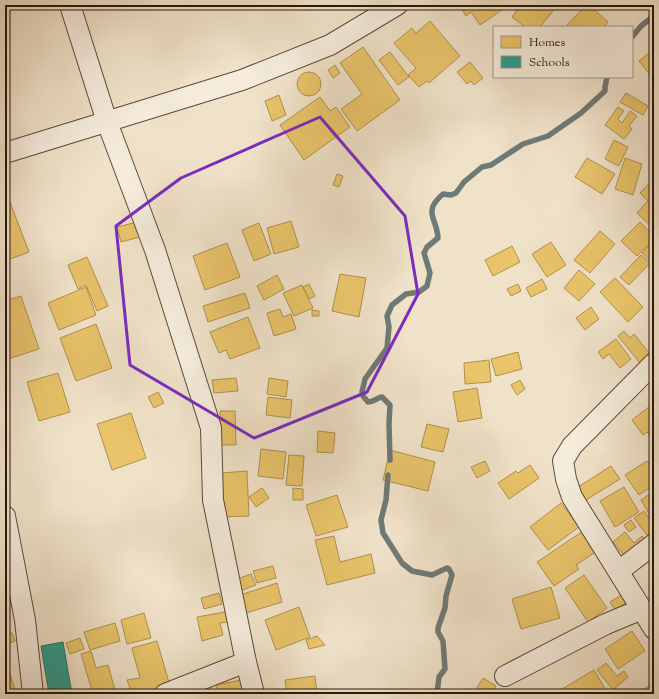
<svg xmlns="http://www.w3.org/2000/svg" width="659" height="699" font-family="'Sorts Mill Goudy',serif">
<rect width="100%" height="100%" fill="#f0e2c9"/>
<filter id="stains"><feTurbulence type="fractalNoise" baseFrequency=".005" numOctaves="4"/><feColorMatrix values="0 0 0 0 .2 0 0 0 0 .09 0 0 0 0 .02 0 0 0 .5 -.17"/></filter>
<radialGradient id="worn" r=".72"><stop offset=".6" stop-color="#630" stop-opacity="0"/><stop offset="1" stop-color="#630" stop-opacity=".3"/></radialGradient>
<path fill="#e9c46a" stroke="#af904e" d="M459,5H509L480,25L471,12L466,16Z
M515,5H558L540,27H525L512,17L518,9L514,6Z
M586,5H589L608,22L604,27H569L567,25Z
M430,21L460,56L429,83L427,81L419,87L408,75L416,68L394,43L412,28L416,33Z
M363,47L400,100L357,131L341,109L362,94L340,63Z
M654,49V80L639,61Z
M390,52L409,77L398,85L379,60Z
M470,62L483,78L474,85L471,81L467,84L457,72Z
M335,65L340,73L333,78L328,70Z
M297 84a12 12 0 1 1 24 0a12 12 0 1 1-24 0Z
M626,93L648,106L643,115L620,102Z
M279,95L286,115L272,121L265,101Z
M320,97L330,111L336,107L350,127L304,160L280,125Z
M618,107L624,111L618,119L622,123L630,111L637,116L629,126L632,129L624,139L605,125Z
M614,140L628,147L619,166L605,159Z
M587,158L615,174L602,194L575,177Z
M625,158L642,164L633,195L615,189Z
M337,174L343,176L339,187L333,185Z
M654,178V229L637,213L648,201L640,193Z
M5,189L29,252L5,261Z
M291,221L299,247L274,254L267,228Z
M137,222L140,237L121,242L117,227Z
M640,222L654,236V239L637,256L621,241Z
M259,223L271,254L254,261L242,230Z
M600,231L615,244L590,273L574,260Z
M654,240V257L651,261L642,253Z
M551,242L566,265L547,277L532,254Z
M227,243L240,277L205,290L193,256Z
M512,246L520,262L493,276L485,260Z
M641,255L650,263L629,285L620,277Z
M87,257L108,306L97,311L86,285L78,289L68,265Z
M579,270L595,284L579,301L564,288Z
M340,274L366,278L359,317L332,311Z
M277,275L284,289L264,300L257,286Z
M615,278L643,307L628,322L600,292Z
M542,279L547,289L531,297L526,288Z
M309,284L315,296L309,299L303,287Z
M518,284L521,291L511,296L507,289Z
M302,285L313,308L294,316L283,293Z
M86,287L96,315L59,330L48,303Z
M245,293L250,308L208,322L203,306Z
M21,296L39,349L5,360V301Z
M591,307L599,319L585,330L576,318Z
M280,309L283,317L291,314L296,329L274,336L267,313Z
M312,310L319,311V316H312Z
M248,317L260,348L230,359L226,350L219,353L210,332Z
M96,324L112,368L76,381L60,338Z
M624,331L630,338L634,334L651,355L640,363L618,336Z
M616,339L631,359L620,368L609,354L603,359L598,352Z
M518,352L522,369L496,376L491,359Z
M489,360L491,382L465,384L464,363Z
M58,373L70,412L39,421L27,382Z
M236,378L238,391L214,393L212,380Z
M269,378L288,381L286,397L267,394Z
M520,380L525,389L517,395L511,385Z
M477,388L482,418L458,422L453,392Z
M158,392L164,403L154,408L148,397Z
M268,397L292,400L290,418L266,415Z
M5,403L10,413L5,416Z
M654,403V441L647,432L643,435L632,420Z
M220,411H235L236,445H221Z
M131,413L146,458L112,470L97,424Z
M427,424L449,429L443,452L421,447Z
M318,431L335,433L333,453L317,452Z
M261,449L286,452L283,479L258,476Z
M390,450L435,462L428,491L383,480Z
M289,455L304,456L302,486L286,485Z
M485,461L490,471L477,478L471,467Z
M647,461L654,471V485L639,495L625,475Z
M530,465L539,478L509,499L498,483L516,471L518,473Z
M611,466L620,479L586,500L578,487Z
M247,471L249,516L222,517L221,473Z
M624,487L639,512L615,527L600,501Z
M262,488L269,498L256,507L249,497Z
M293,488L303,489V500H293Z
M337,495L348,527L316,536L306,505Z
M648,495L654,506V511L649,514L641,500Z
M561,503L579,527L548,550L530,527Z
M644,511L654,525V540L652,542L634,518Z
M631,520L636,527L629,532L624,525Z
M586,529L600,549L576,565L579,569L554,586L537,562Z
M625,532L634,543L642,536L648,544L628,560L613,542Z
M334,536L340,562L371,554L375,573L327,585L315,540Z
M273,566L276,578L257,583L253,571Z
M251,574L256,585L240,591L237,579Z
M584,575L607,608L588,622L565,588Z
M277,583L282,602L246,613L240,595Z
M551,587L560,618L521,629L512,599Z
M219,593L222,604L204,609L201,598Z
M623,594L628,602L615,610L610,602Z
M299,607L310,637L276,650L265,620Z
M225,612L228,622L220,623L223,635L202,641L197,617Z
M144,613L151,638L127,644L121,620Z
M115,623L120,641L90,650L84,632Z
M632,631L645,651L618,669L605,649Z
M12,633L15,641L5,645V635Z
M317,636L325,645L309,649L306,640Z
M80,638L84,649L70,654L66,643Z
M157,641L170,686L141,694H132L127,680L140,678L132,648Z
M91,651L96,668L108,665L116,694H93L81,654Z
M5,660L16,692L11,694H5Z
M606,663L617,676L624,671L628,677L613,690L597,670Z
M594,670L608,694H565L562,689Z
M315,676L317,694H287L285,680Z
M483,678L496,686L491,694H473Z
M241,680L243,694H218L216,685Z
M654,682V694H637Z"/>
<path fill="#2a9d8f" stroke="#297467" d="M63,642L72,694H49L41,646Z"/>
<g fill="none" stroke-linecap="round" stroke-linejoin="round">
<path stroke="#6e7a77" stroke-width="5.5" d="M632,37L641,26L654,16
M390,460L389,424L390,405L382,397C376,398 374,402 368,402L363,396L362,392L365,379L387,348L389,327L387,316L392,305L406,294L419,292L427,286L430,273L424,253L427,247L438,238C437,218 422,212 443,194L451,195L456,193L464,182L482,167L491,165L523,144L548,136L581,113L605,91V87L607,77
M388,475L386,500L381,520L383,533L402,563L412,571L432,575L447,568L449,569L452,575L446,596L445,608L438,628V632L443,641L445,669L439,677L437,694"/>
<defs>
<path id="street" d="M70,5L107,122L155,250L211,428L213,500L246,662L254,694
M5,153L242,80L330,45L397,5
M654,363L572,446L563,461L566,479L572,497L654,629
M5,516L25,620L33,694
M619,571L654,544
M505,676L606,624L642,609
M165,694L246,662"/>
</defs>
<use href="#street" stroke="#59493a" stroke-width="22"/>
<use href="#street" stroke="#f5ecdc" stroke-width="20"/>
</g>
<path fill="none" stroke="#7b2cbf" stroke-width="3" stroke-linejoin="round" d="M320,117L405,216L418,294L367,392L254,438L130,365L116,226L181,178Z"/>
<rect width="659" height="699" fill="none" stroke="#f0e2c9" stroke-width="20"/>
<rect x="6" y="6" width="647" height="687" fill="none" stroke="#27160b" stroke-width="2"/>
<rect x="10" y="10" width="639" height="679" fill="none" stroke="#27160b"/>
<rect x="493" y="26" width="140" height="52" fill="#f5ecdc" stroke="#a39688"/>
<rect x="501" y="36" width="20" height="12" fill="#e9c46a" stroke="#a39688"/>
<text x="529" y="46" font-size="12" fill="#27160b">Homes</text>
<rect x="501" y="56" width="20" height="12" fill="#2a9d8f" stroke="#a39688"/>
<text x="529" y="66" font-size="12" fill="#27160b">Schools</text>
<rect width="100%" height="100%" filter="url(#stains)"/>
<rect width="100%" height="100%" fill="url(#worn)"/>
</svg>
